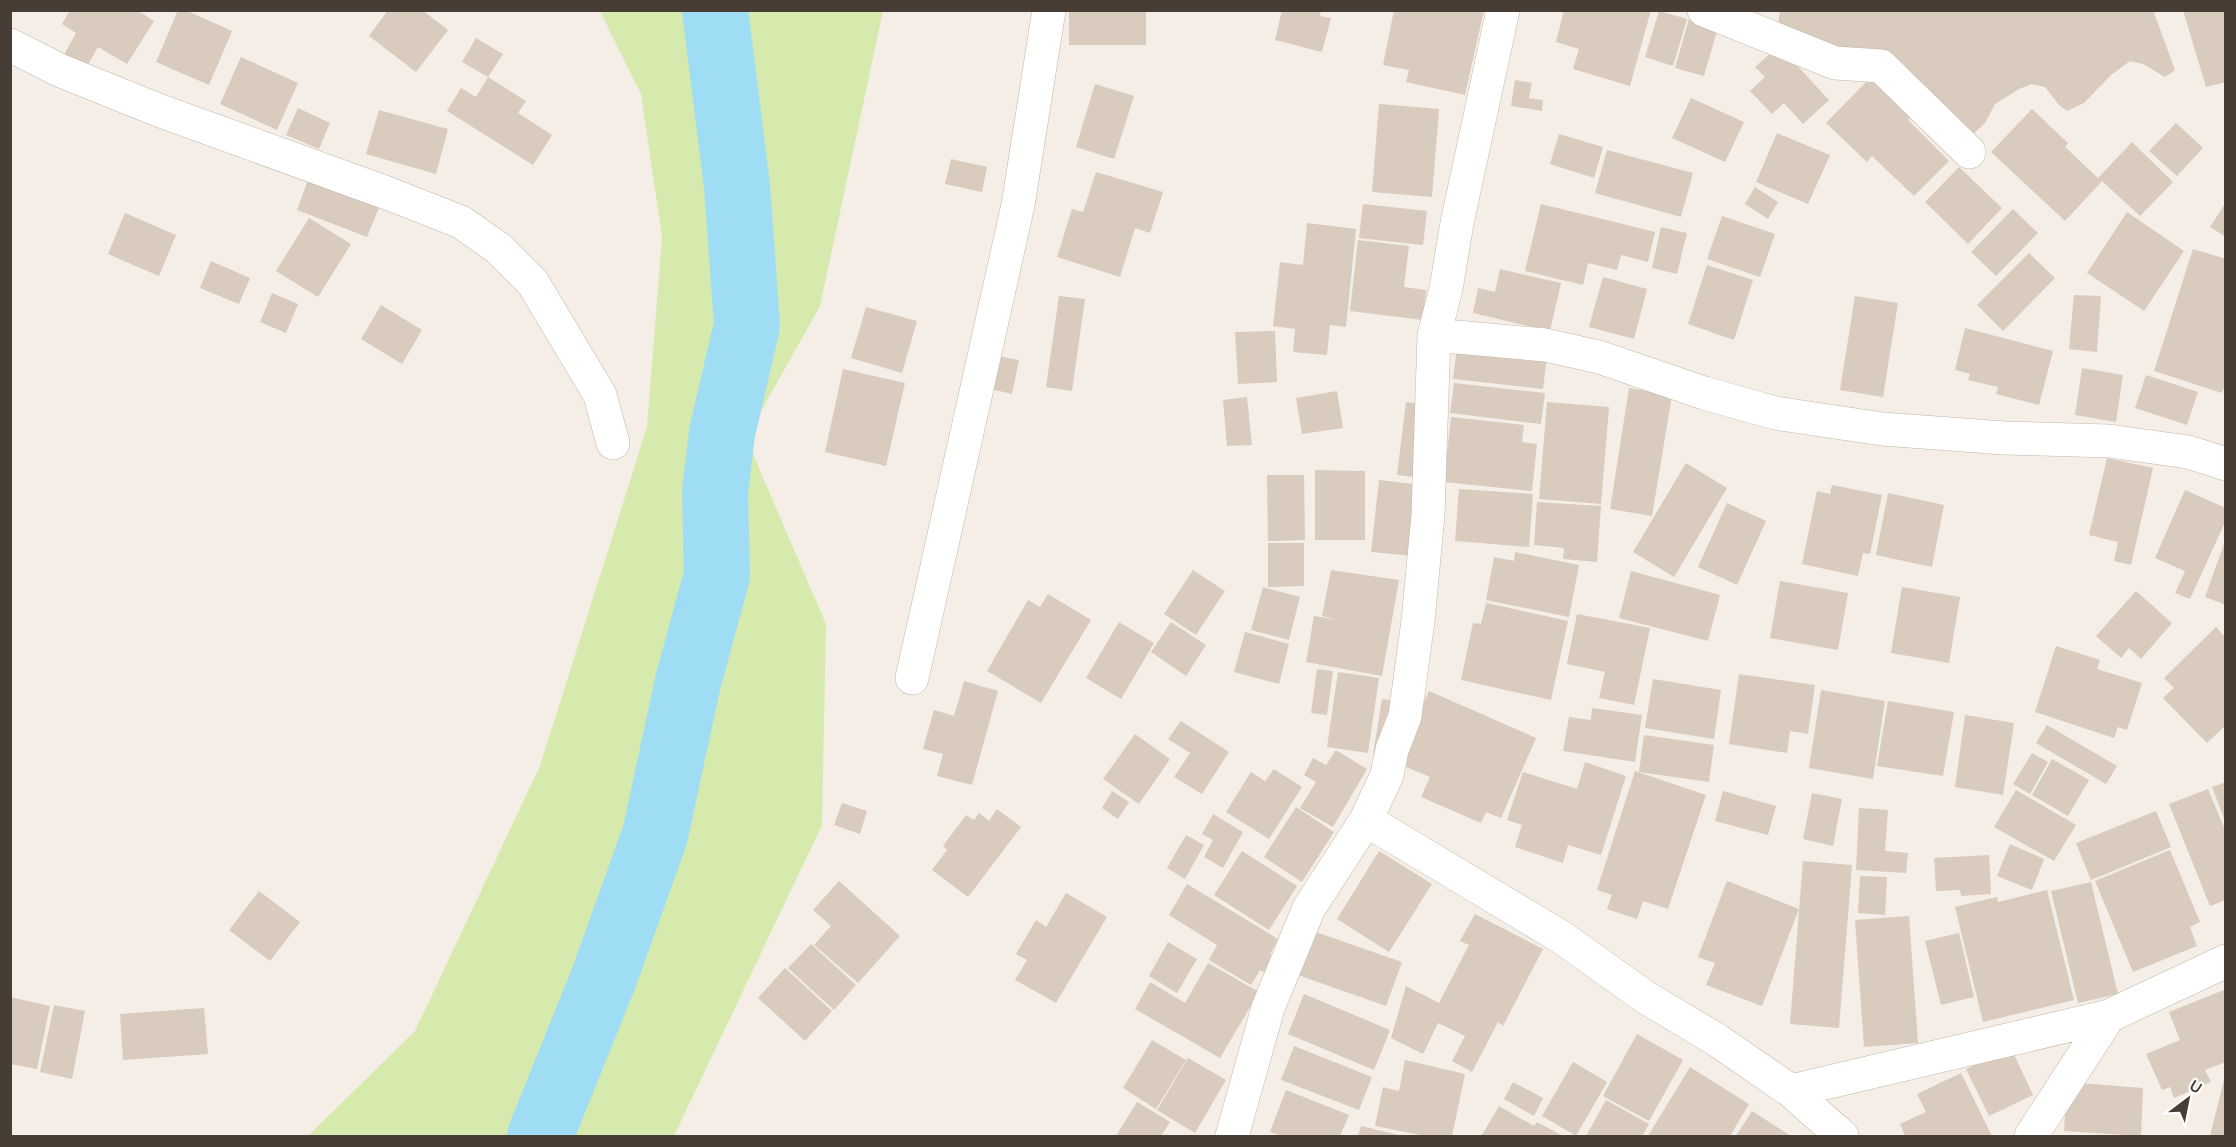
<svg xmlns="http://www.w3.org/2000/svg" width="2236" height="1147" font-family="Quicksand,sans-serif">
<rect width="100%" height="100%" fill="#f4eee6"/>
<path fill="#d7eaad" d="M600,11H883L820,306L746,438L826,624L822,825L674,1136H303L309,1135L415,1031L540,766L647,427L662,237L641,94Z"/>
<g fill="none" stroke-linecap="round" stroke-linejoin="round">
<path stroke="#9fddf4" stroke-width="66" d="M540,1136L603,980L655,835L688,682L717,575L715,492L722,433L747,325L737,186L715,10"/>
</g>
<path fill="#d9cbbe" d="M70,10H137L154,21L127,64L98,47L86,68L64,55L76,33L62,24Z
M178,10H185L232,31L209,85L156,62Z
M388,10H422L448,30L416,72L369,36Z
M1069,10H1146V45H1069Z
M1282,10H1321L1320,16L1331,18L1322,52L1275,40Z
M1394,10H1484L1465,95L1406,82L1409,70L1383,65Z
M1564,10H1651L1630,86L1573,69L1579,49L1556,42Z
M1780,10H2153L2175,70L2165,77L2143,64L2130,61L2111,75L2084,103L2067,111L2059,105L2045,87L2032,84L2019,89L1995,104L1985,123L1972,135L1940,110L1903,63L1873,50L1836,47L1777,34Z
M2183,10H2226V82L2206,87Z
M1659,11L1687,19L1673,66L1645,57Z
M1689,19L1718,28L1704,76L1675,68Z
M476,38L503,54L488,77L462,62Z
M1779,46L1829,100L1803,124L1784,103L1772,114L1750,91L1765,77L1755,67Z
M241,57L298,83L277,130L220,104Z
M1873,75L1914,114L1908,120L1949,161L1914,196L1872,156L1867,162L1826,123Z
M488,77L526,101L518,113L552,135L533,165L447,111L461,88L476,97Z
M1515,80L1532,83L1529,98L1543,100L1542,111L1511,106Z
M1095,84L1134,96L1114,159L1076,147Z
M1691,98L1744,122L1725,162L1672,138Z
M1379,104L1439,109L1432,197L1372,192Z
M298,108L330,123L319,149L286,135Z
M2032,109L2068,143L2065,147L2098,178L2132,142L2173,182L2140,216L2102,181L2065,221L1991,152Z
M379,110L448,129L436,174L366,154Z
M2176,123L2203,148L2177,176L2149,151Z
M1777,133L1830,155L1808,204L1756,182Z
M1559,134L1603,147L1594,178L1550,164Z
M1607,150L1693,173L1681,217L1595,193Z
M951,159L987,167L982,192L945,184Z
M1959,167L2002,208L1968,244L1925,202Z
M1096,172L1163,192L1150,233L1135,228L1120,277L1057,257L1072,209L1083,212Z
M309,177L380,205L367,237L297,210Z
M1755,187L1778,202L1768,219L1745,204Z
M2226,202V237L2210,227Z
M1363,204L1427,211L1423,245L1359,238Z
M1541,204L1655,232L1648,262L1621,255L1617,270L1588,263L1583,285L1525,271Z
M2013,209L2038,233L1996,276L1971,252Z
M2127,212L2184,251L2144,311L2087,273Z
M125,213L176,235L159,276L108,254Z
M1722,216L1775,234L1760,277L1707,259Z
M309,218L351,244L318,297L276,271Z
M1307,223L1356,229L1346,327L1330,325L1327,355L1293,352L1295,329L1273,326L1280,262L1303,265Z
M1661,227L1687,233L1677,274L1652,268Z
M1358,240L1409,246L1404,287L1426,290L1423,320L1350,311Z
M2193,249L2226,259V381L2222,393L2154,371Z
M2029,253L2055,278L2003,331L1977,305Z
M211,261L250,278L239,304L200,288Z
M1707,265L1753,280L1734,340L1688,324Z
M1500,269L1561,283L1550,331L1473,313L1478,288L1495,292Z
M1603,277L1647,289L1634,339L1589,327Z
M272,293L298,304L286,333L260,322Z
M2074,295L2101,296L2097,352L2069,349Z
M1059,296L1085,299L1072,391L1046,387Z
M1855,296L1898,303L1883,397L1840,390Z
M381,305L422,330L402,364L361,339Z
M866,307L917,321L902,373L851,358Z
M1965,328L2053,351L2039,405L1996,394L1998,387L1968,380L1970,374L1955,370Z
M1275,331L1277,382L1238,384L1235,332Z
M1457,346L1547,355L1543,389L1453,379Z
M998,356L1019,360L1012,394L991,389Z
M2082,368L2123,375L2116,422L2075,415Z
M843,369L905,383L886,466L825,452Z
M2146,375L2198,392L2187,425L2135,408Z
M1454,383L1545,393L1541,424L1450,413Z
M1629,388L1672,395L1652,516L1610,509Z
M1337,391L1343,428L1302,434L1296,398Z
M1247,397L1252,445L1227,446L1223,400Z
M1406,402L1423,404L1415,477L1397,475Z
M1547,402L1609,407L1601,504L1539,499Z
M1451,417L1524,425L1522,442L1537,444L1532,491L1444,482Z
M2107,458L2153,468L2131,565L2114,561L2118,542L2089,535Z
M1686,463L1727,488L1674,577L1633,552Z
M1315,470L1365,471V540H1315Z
M1267,475H1304L1305,540L1268,541Z
M1379,480L1422,485L1413,556L1371,552Z
M1832,485L1882,495L1870,554L1863,553L1858,576L1802,564L1817,491L1830,494Z
M1459,489L1533,494L1529,547L1455,541Z
M2185,490L2226,508V520L2190,599L2175,593L2185,571L2155,558Z
M1888,493L1944,505L1932,567L1876,555Z
M1537,502L1601,506L1597,562L1563,559L1564,548L1534,545Z
M1727,503L1766,521L1737,585L1698,567Z
M2225,541H2226V605L2205,597Z
M1268,543H1304V586L1268,587Z
M1515,552L1579,565L1569,617L1486,600L1494,557L1514,561Z
M1193,570L1225,591L1196,635L1164,614Z
M1331,570L1399,580L1382,676L1306,662L1314,616L1338,620L1322,616Z
M1631,571L1720,595L1708,641L1619,618Z
M1780,581L1848,593L1838,650L1770,638Z
M1263,587L1300,597L1289,640L1251,630Z
M1902,587L1960,597L1949,663L1891,653Z
M2136,591L2172,623L2141,659L2129,648L2121,658L2096,636Z
M1048,594L1091,620L1041,703L987,671L1028,600L1040,607Z
M1486,603L1568,621L1551,700L1461,680L1473,623L1481,624Z
M1577,614L1650,628L1634,705L1599,698L1605,672L1567,664Z
M1119,622L1154,643L1121,699L1086,678Z
M1171,622L1206,645L1186,676L1151,652Z
M2216,627L2226,638V725L2207,743L2163,698L2174,688L2164,678Z
M1245,632L1289,644L1279,684L1234,672Z
M2056,646L2100,660L2097,669L2142,683L2127,730L2118,727L2114,738L2035,712Z
M1317,669L1333,671L1327,715L1311,713Z
M1338,672L1379,678L1368,753L1327,747Z
M1739,674L1815,685L1808,734L1790,731L1787,753L1729,744Z
M1653,679L1721,690L1714,739L1645,728Z
M964,681L998,691L972,785L937,776L943,754L923,749L934,710L954,716Z
M1821,690L1885,701L1873,779L1809,768Z
M1429,691L1536,738L1501,818L1486,812L1481,823L1421,797L1430,777L1397,763Z
M1382,699L1395,701L1386,755L1373,754Z
M1888,701L1954,712L1943,776L1877,766Z
M1592,708L1642,715L1635,762L1563,751L1569,717L1591,720Z
M1965,715L2014,723L2003,795L1955,787Z
M1181,721L1229,752L1202,794L1174,777L1190,753L1168,739Z
M2047,725L2117,766L2106,784L2036,743Z
M1135,734L1170,759L1139,804L1103,779Z
M1644,735L1714,745L1709,782L1639,772Z
M1336,750L1367,769L1333,827L1300,808L1316,782L1304,775L1313,758L1326,765Z
M2032,753L2048,762L2030,794L2013,784Z
M2052,759L2089,780L2068,816L2032,795Z
M1585,762L1626,776L1601,855L1568,845L1563,863L1515,847L1522,825L1507,820L1523,772L1577,789Z
M1274,769L1302,787L1269,839L1226,812L1251,772L1265,781Z
M1635,771L1706,795L1668,909L1643,901L1637,919L1607,909L1612,895L1597,890Z
M2226,782V821H2225L2212,787Z
M2208,789L2226,832V900L2210,906L2169,804Z
M2016,790L2076,825L2054,861L1994,827Z
M1112,791L1129,802L1118,819L1102,808Z
M1723,791L1776,806L1768,835L1715,821Z
M1812,793L1842,799L1833,846L1803,839Z
M842,803L867,811L860,834L834,825Z
M1296,807L1334,832L1302,882L1264,857Z
M1859,808L1888,810L1885,851L1908,853L1906,873L1856,870Z
M997,809L1021,827L968,897L932,870L947,850L943,846L966,815L974,820L979,813L989,821Z
M2156,811L2171,847L2091,880L2076,843Z
M1213,814L1243,832L1223,868L1204,857L1213,840L1202,834Z
M1186,835L1204,845L1185,879L1167,868Z
M2010,844L2044,859L2032,890L1997,876Z
M2170,850L2200,922L2190,927L2197,946L2133,972L2095,881Z
M1242,851L1297,886L1269,930L1214,895Z
M1379,851L1432,884L1389,952L1337,919Z
M1989,855L1991,894L1961,896L1960,890L1936,891L1934,858Z
M1803,861L1852,865L1839,1028L1790,1024Z
M1860,876L1887,877L1885,915L1858,913Z
M839,881L900,936L858,983L814,945L831,926L813,910Z
M1727,881L1799,909L1762,1006L1706,985L1715,963L1698,957Z
M2091,882L2118,994L2078,1003L2051,891Z
M1187,884L1278,939L1270,954L1280,960L1270,976L1260,970L1251,985L1209,960L1217,945L1169,915Z
M2047,890L2074,1000L1983,1022L1955,907L1997,897L1998,902Z
M259,891L300,922L270,961L229,930Z
M1066,893L1107,917L1056,1003L1015,980L1027,960L1016,954L1036,920L1046,927Z
M1475,914L1543,949L1503,1026L1498,1022L1472,1072L1452,1061L1465,1036L1438,1023L1423,1054L1391,1038L1406,986L1439,1003L1469,945L1460,941Z
M1909,916L1918,1043L1864,1047L1855,920Z
M1310,930L1402,962L1386,1006L1295,974Z
M1959,933L1974,997L1941,1005L1925,941Z
M1168,942L1197,959L1177,993L1149,976Z
M811,944L856,985L834,1010L788,968Z
M1208,963L1259,992L1220,1058L1135,1009L1150,982L1185,1003Z
M785,968L832,1011L805,1041L758,998Z
M2224,990L2226,1062L2205,1070L2211,1082L2174,1098L2170,1087L2162,1090L2146,1054L2180,1040L2169,1012Z
M1304,994L1390,1030L1374,1070L1288,1034Z
M10,997L50,1006L37,1069L10,1064Z
M54,1005L85,1011L72,1079L40,1072Z
M204,1008L208,1054L123,1060L120,1014Z
M1637,1034L1683,1060L1649,1121L1603,1096Z
M1152,1040L1186,1060L1156,1109L1123,1088Z
M1294,1046L1372,1077L1359,1110L1281,1080Z
M2011,1048L2033,1095L1989,1116L1966,1069Z
M1188,1058L1226,1080L1195,1133L1157,1110Z
M1405,1060L1465,1074L1452,1136H1425L1375,1126L1383,1087L1399,1091Z
M1573,1062L1607,1082L1576,1136L1542,1116Z
M1690,1067L1749,1104L1730,1136H1648Z
M1961,1073L1992,1136H1905L1900,1124L1926,1112L1917,1094Z
M2225,1076L2226,1136H2210Z
M1513,1082L1543,1098L1534,1116L1504,1099Z
M2067,1082L2143,1088L2141,1136L2064,1131Z
M1286,1090L1349,1115L1340,1136H1282L1270,1132Z
M1606,1100L1649,1124L1642,1136H1586Z
M1137,1102L1170,1122L1161,1136H1116Z
M1499,1106L1534,1126L1537,1122L1563,1136H1484L1482,1135Z
M1752,1111L1791,1136H1736Z
M1361,1126L1403,1136H1358Z"/>
<g fill="none" stroke-linecap="round" stroke-linejoin="round">
<defs>
<path id="minor" d="M1704,10L1835,63L1881,66L1969,152
M10,45L59,70L158,110L387,193L461,222L498,248L533,283L600,395L613,443
M1434,335L1545,345L1599,357L1704,393L1775,413L1882,429L2004,438L2109,441L2188,452L2226,464
M912,678L1018,205L1049,10
M1366,820L1561,937L1645,997L1717,1040L1791,1091L1842,1136
M1791,1091L2109,1016L2226,961
M1232,1136L1268,1008L1309,908L1366,820L1387,775L1392,750L1405,716L1418,621L1428,515L1434,335L1446,289L1457,223L1503,10
M2031,1136L2109,1016"/>
</defs>
<use href="#minor" stroke="#c3b7ab" stroke-width="34"/>
<use href="#minor" stroke="#fff" stroke-width="33"/>
</g>
<rect width="2236" height="1147" fill="none" stroke="#473d35" stroke-width="24"/>
<g transform="translate(2188 1099) rotate(32)" stroke="#ffffff" stroke-width="4.5" paint-order="stroke">
<path d="M0-4.5L10 22L0 15L-10 22Z" fill="#473d35"/>
<text y="-9" font-size="16" font-weight="bold" text-anchor="middle" fill="#473d35">U</text>
</g>
</svg>
